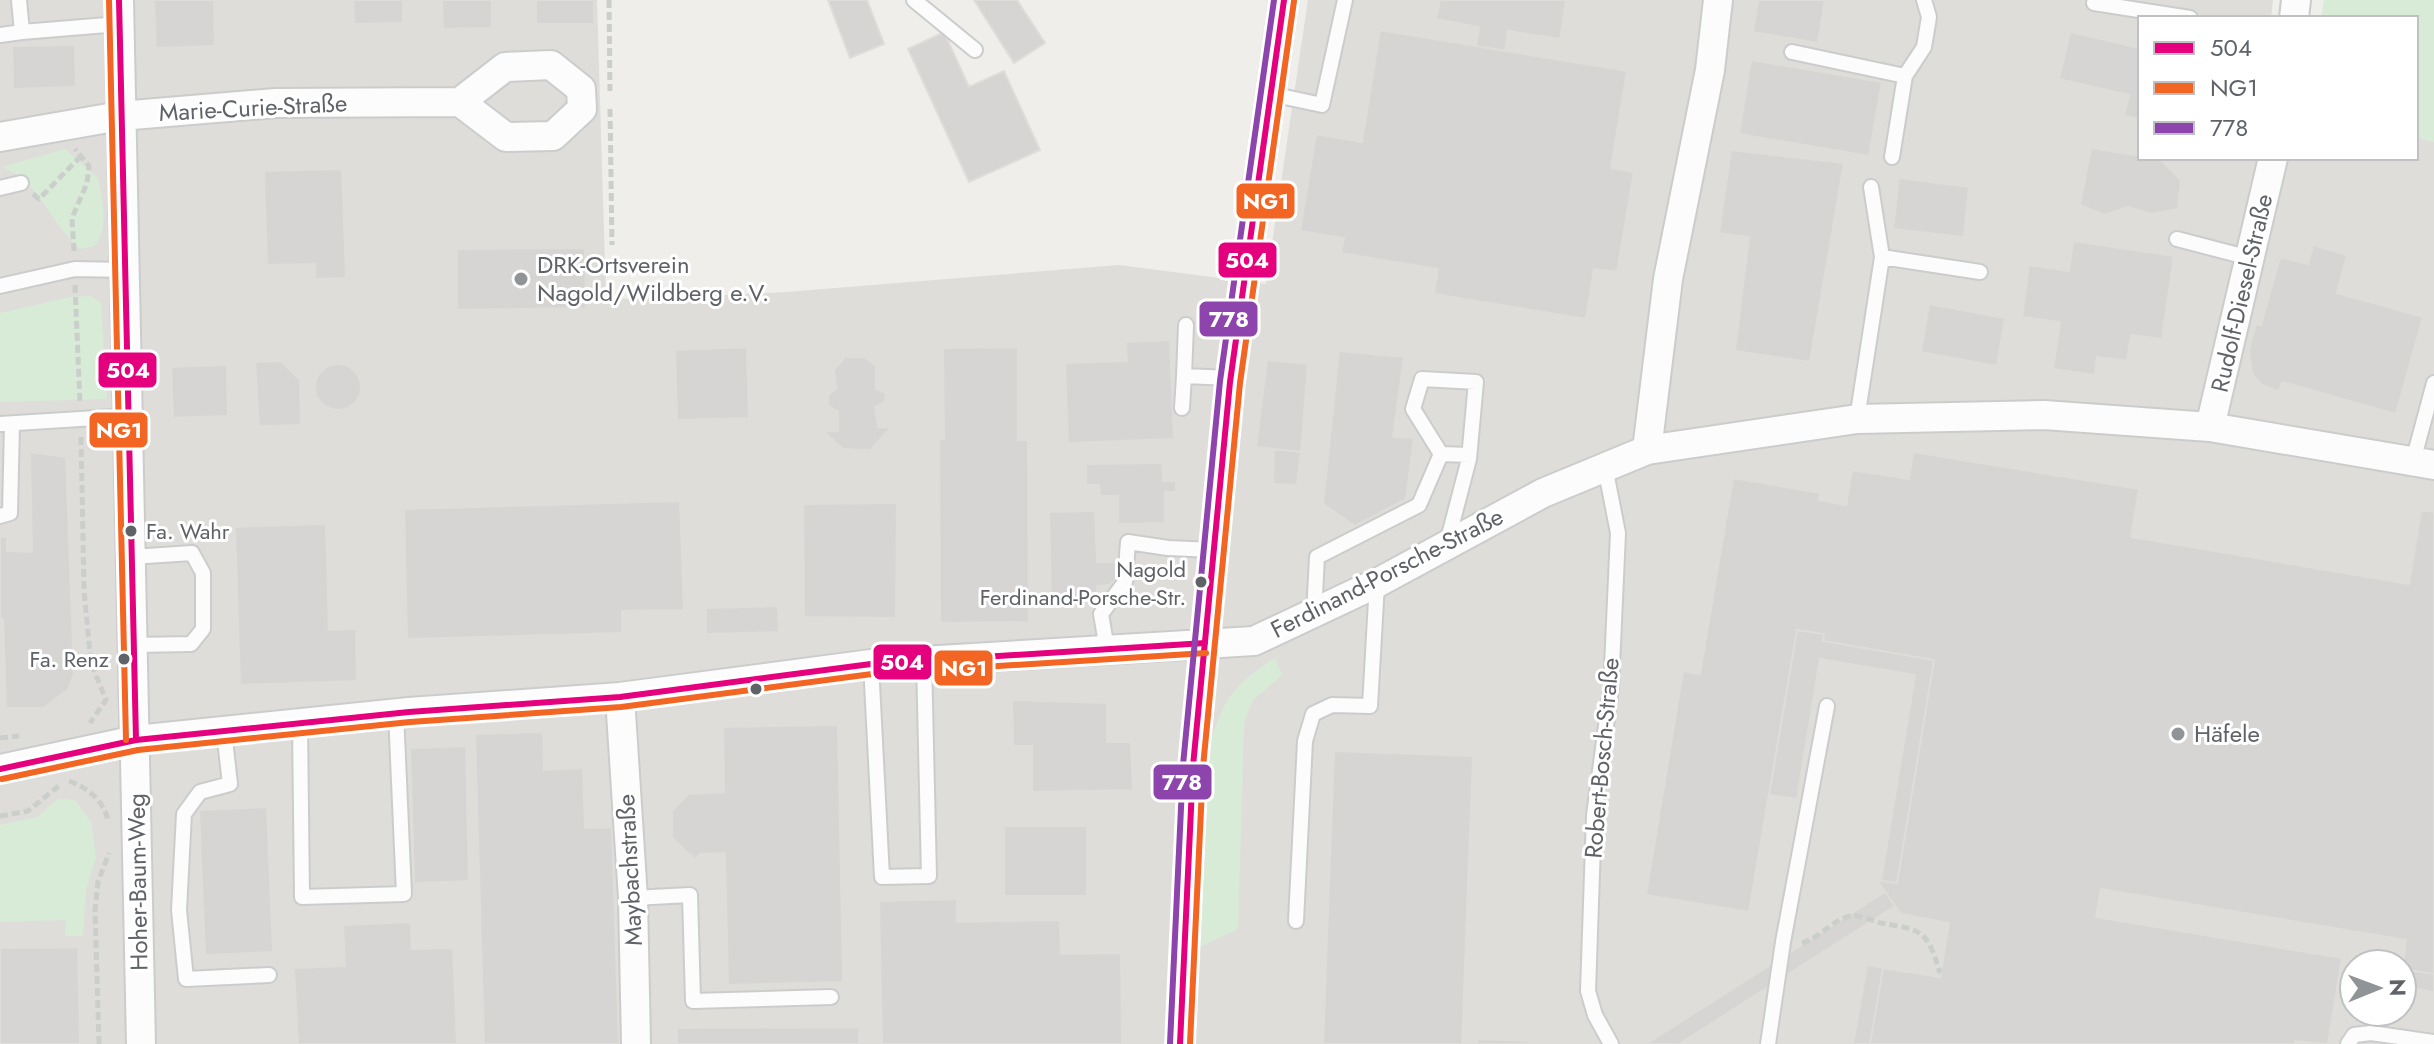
<svg xmlns="http://www.w3.org/2000/svg" width="2434" height="1044" font-family="Jost,sans-serif">
<rect width="100%" height="100%" fill="#efeeea"/>
<path fill="#dfddda" fill-rule="evenodd" d="M0,0H597L606,298L637,299L786,292L1119,265L1266,284L1308,0H2273L2271,18H2140V158H2416V137L2434,142V1044H0ZM2354,964H2402V1012H2354Z"/>
<path fill="#d8ebd6" d="M2324,0H2434V142L2416,137V18H2321Z
M65,149L98,178C102,201 110,227 94,246L81,249C51,226 40,181 2,167Z
M90,296L101,302L107,399L0,402V313L70,297Z
M1275,658L1282,675L1252,701L1244,723L1238,929L1197,948L1210,746C1222,699 1235,684 1275,658Z
M58,799L75,800L91,822L96,858L86,890L83,936H65L66,920L0,922V825L37,817Z"/>
<path fill="#d6d5d3" stroke="#deddd9" stroke-width="2" d="M154,0H214L215,46L156,48Z
M353,0H403V23L354,24Z
M442,0H492V28L443,29Z
M536,0H594V24H536Z
M828,0H867L884,44L850,58Z
M974,0H1017L1045,43L1014,63Z
M1440,0H1566L1560,39L1508,31L1505,51L1476,46L1479,27L1436,19Z
M1758,0H1825L1818,43L1753,32Z
M1380,30L1627,71L1611,168L1634,172L1617,272L1594,269L1586,319L1434,294L1438,269L1341,253L1344,238L1300,231L1316,134L1362,142Z
M944,32L969,87L1004,71L1040,150L969,182L908,49Z
M2070,32L2140,48V119L2124,116L2129,95L2059,79Z
M75,45L76,87L13,89L12,46Z
M1751,60L1882,82L1869,156L1739,134Z
M2091,148L2140,156V158L2160,159L2181,180L2178,209L2152,214L2128,207L2105,215L2080,205Z
M1731,150L1844,163L1810,362L1735,351L1749,237L1719,233Z
M342,169L346,278L315,279V264L267,265L264,171Z
M1899,178L1969,187L1964,237L1893,229Z
M2073,241L2174,256L2162,339L2131,335L2127,361L2097,357L2095,375L2053,369L2060,322L2022,317L2029,265L2069,271Z
M2313,245L2347,255L2337,293L2423,317L2396,414L2282,382L2279,392L2262,385L2252,374L2249,350L2256,324L2261,325L2280,257L2308,264Z
M585,248L586,308L457,310V249Z
M1929,304L2005,318L1997,366L1921,352Z
M1170,340L1174,439L1068,443L1065,363L1127,361L1126,342Z
M747,347L749,418L677,420L675,350Z
M1018,347V440H1028L1029,622L940,623L939,439H944L943,348Z
M1339,351L1404,357L1393,437L1414,438L1406,499L1355,526L1323,504Z
M845,357H864L876,366V389L886,393L885,402L875,407L878,427L891,428L870,450L843,449L823,431H838V411L828,406V395L836,388L834,370Z
M1267,360L1308,364L1301,452L1256,447Z
M281,361L300,380L301,425L259,426L255,362Z
M315 387a23 23 0 1 1 46 0a23 23 0 1 1-46 0Z
M227,365L228,416L173,418L171,367Z
M1274,449L1301,452L1297,485L1273,484Z
M30,452L66,457L74,674L68,690L43,708H6L3,619H0V537H7V551L32,552Z
M1913,452L2139,489L2131,537L2409,584L2421,510L2434,512V974L2402,969L2406,940L2101,889L2096,917L2342,958L2328,1044L2295,1041L2294,1044H1870L1883,968L1940,977L1949,923L1901,914L1877,880L1897,883L1934,660L1823,641L1824,634L1797,630L1749,912L1646,895L1683,671L1700,674L1733,478L1820,493L1819,500L1846,505L1852,470L1909,479Z
M1162,463L1163,481H1176V492H1165V523L1118,524V496H1100L1099,485H1086V464Z
M680,501L684,610L622,611V633L407,639L404,509Z
M897,503L896,618L804,617L803,504Z
M1095,511L1097,562H1116L1117,578L1110,585L1097,586L1098,601L1051,603L1049,512Z
M326,524L329,630L356,629L357,681L240,685L235,527Z
M778,606L779,632L706,634V608Z
M1797,630L1824,634L1823,641L1934,660L1897,883L1881,881L1915,675L1820,659L1797,799L1769,795Z
M1012,700L1107,703V742H1131L1133,790L1032,792V746H1013Z
M838,725L843,982L728,985L725,853L700,854L695,859L672,838V811L688,794L724,792L723,727Z
M543,732L544,770L583,768L585,828L612,827L619,1044H484L475,734Z
M466,746L469,881L414,883L410,748Z
M1334,751L1473,756L1462,1044H1323Z
M267,807L273,952L205,955L199,810Z
M1004,826H1087V896H1004Z
M1885,892L1895,906L1679,1044H1646Z
M957,899V922L1060,920L1061,954L1121,953L1122,1044H882L879,901Z
M411,922L412,949L453,948L457,1044H283L298,1043L294,968L345,966L343,925Z
M78,947L80,1044H0V948Z
M1867,965L1883,968L1870,1044H1853Z
M2402,969L2434,974V992L2402,986Z
M859,1027V1044H677V1028Z
M1477,1039L1529,1041V1044H1477Z"/>
<g fill="none" stroke-linecap="round" stroke-linejoin="round">
<defs>
<path id="service" d="M19,0L22,32L119,24
M914,0L975,50
M2094,3L2190,18
M0,35L22,32
M1792,52L1905,76
M1271,94L1322,105L1345,0
M1892,157L1905,76L1924,47L1929,17L1924,0
M1871,187L1882,257
M0,188L21,183
M2177,239L2250,258
M0,286L75,269L124,270
M1186,325L1184,376L1231,378
M1182,408L1184,376
M1857,419L1882,257L1980,272
M0,424L128,416
M2413,461L2434,383
M1605,467L1618,533L1611,689L1594,815L1588,991L1595,1015L1611,1044
M0,516L10,513L12,424
M1447,543L1469,459L1476,382L1422,379L1413,409L1441,454L1469,455
M131,557L192,553L203,573V629L191,644L134,645
M1314,614L1317,557L1419,505L1441,454
M1107,649L1101,614L1125,582L1128,542L1168,548L1214,550
M871,664L882,877L929,876L924,660
M300,723L302,897L404,894L396,713
M224,731L230,784L200,792L184,814L179,910L186,979L269,975
M633,898L690,895L693,1001L831,997
M1296,921L1305,741L1313,714L1332,705L1370,706L1377,583
M1768,1044L1783,942L1827,706
M2348,1044L2354,1035L2371,1033L2434,1042"/>
<path id="minor" d="M119,0L141,1044
M2294,18L2296,0
M0,137L120,116L276,103L460,102L506,137L553,136L582,109L581,89L551,65L505,67L460,102
M2210,427L2273,158
M1647,450L1668,279L1710,70L1718,0
M620,697L633,898L636,1044
M0,769L136,740L409,712L620,697L871,664L1254,641L1377,583L1543,493L1647,450L1857,419L2044,415L2210,427L2434,465
M1180,1044L1193,766L1230,382L1284,0"/>
</defs>
<use href="#service" stroke="#cbcccc" stroke-width="18"/>
<use href="#minor" stroke="#cbcccc" stroke-width="32"/>
<path stroke="#cacfcc" stroke-width="5" stroke-dasharray="8 4" stroke-linecap="butt" d="M609,0L610,91
M610,109L612,245
M33,194L39,199L81,156
M74,251L72,218L87,183L89,166L75,149
M75,285L80,403
M81,437L84,591L91,663L106,700L90,723
M0,738L19,736
M69,781C88,788 103,800 108,820
M0,816L28,811L61,784
M1802,943C1820,938 1832,920 1850,916C1860,914 1871,921 1881,923C1923,930 1927,930 1940,973
M99,1044L95,910L98,882L109,853"/>
<use href="#service" stroke="#fdfcfc" stroke-width="14"/>
<use href="#minor" stroke="#fdfcfc" stroke-width="28"/>
<defs>
<path id="bus-1" d="M119,0L136,740
M0,769L136,740L409,712L620,697L871,664L1205,643
M1180,1044L1193,766L1230,382L1284,0"/>
<path id="bus-2" d="M109,0L126,740
M2,779L138,750L410,722L621,707L872,674L1206,653
M1190,1044L1203,767L1240,383L1294,1"/>
<path id="bus-3" d="M1170,1044L1183,765L1220,381L1274,0"/>
</defs>
<use href="#bus-1" stroke="#fff" stroke-width="12"/>
<use href="#bus-2" stroke="#fff" stroke-width="12"/>
<use href="#bus-3" stroke="#fff" stroke-width="12"/>
<use href="#bus-1" stroke="#e5007d" stroke-width="6"/>
<use href="#bus-2" stroke="#f26522" stroke-width="6"/>
<use href="#bus-3" stroke="#8e44ad" stroke-width="6"/>
</g>
<g fill="#919496" stroke="#fff" stroke-width="3">
<circle cx="521" cy="279" r="8"/>
<circle cx="2178" cy="734" r="8"/>
</g>
<g fill="#5f6368" stroke="#fff" stroke-width="3">
<circle cx="131" cy="531" r="7"/>
<circle cx="1201" cy="582" r="7"/>
<circle cx="124" cy="659" r="7"/>
<circle cx="756" cy="689" r="7"/>
</g>
<g text-anchor="middle" stroke-width="6" stroke-linejoin="round" paint-order="stroke">
<g font-size="22" fill="#5f6368" stroke="#fff" text-anchor="end">
<text x="146" y="539" text-anchor="start">Fa. Wahr</text>
<text x="1186" y="577">Nagold<tspan x="1186" dy="28">Ferdinand-Porsche-Str.</tspan></text>
<text x="109" y="667">Fa. Renz</text>
</g>
<g font-size="24" fill="#5f6368" stroke="#fff">
<text transform="translate(253 108) rotate(-3)" y="8">Marie-Curie-Straße</text>
<text transform="translate(2242 293) rotate(-77)" y="8">Rudolf-Diesel-Straße</text>
<text transform="translate(1387 573) rotate(-27)" y="8">Ferdinand-Porsche-Straße</text>
<text transform="translate(1602 758) rotate(-85)" y="8">Robert-Bosch-Straße</text>
<text transform="translate(630 870) rotate(-93)" y="8">Maybachstraße</text>
<text transform="translate(138 882) rotate(-91)" y="8">Hoher-Baum-Weg</text>
</g>
<g font-size="24" fill="#5f6368" stroke="#fff" text-anchor="start">
<text x="537" y="273">DRK-Ortsverein<tspan x="537" dy="28">Nagold/Wildberg e.V.</tspan></text>
<text x="2194" y="742">Häfele</text>
</g>
</g>
<g stroke="#fff" stroke-width="3">
<rect x="1235" y="182" width="61" height="38" rx="8" fill="#f26522"/>
<rect x="1217" y="241" width="61" height="38" rx="8" fill="#e5007d"/>
<rect x="1198" y="300" width="61" height="38" rx="8" fill="#8e44ad"/>
<rect x="97" y="351" width="61" height="38" rx="8" fill="#e5007d"/>
<rect x="88" y="411" width="61" height="38" rx="8" fill="#f26522"/>
<rect x="872" y="643" width="61" height="38" rx="8" fill="#e5007d"/>
<rect x="933" y="649" width="61" height="38" rx="8" fill="#f26522"/>
<rect x="1152" y="763" width="61" height="38" rx="8" fill="#8e44ad"/>
</g>
<g font-size="22" text-anchor="middle" font-weight="bold" fill="#fff">
<text x="1266" y="209">NG1</text>
<text x="1247" y="268">504</text>
<text x="1229" y="327">778</text>
<text x="128" y="378">504</text>
<text x="119" y="438">NG1</text>
<text x="902" y="670">504</text>
<text x="964" y="676">NG1</text>
<text x="1182" y="790">778</text>
</g>
<rect x="2138" y="16" width="280" height="144" fill="#ffffff" stroke="#bfc1c3" stroke-width="2"/>
<rect x="2154" y="42" width="40" height="12" fill="#e5007d" stroke="#bfc1c3" stroke-width="2"/>
<text x="2210" y="56" font-size="24" fill="#5f6368">504</text>
<rect x="2154" y="82" width="40" height="12" fill="#f26522" stroke="#bfc1c3" stroke-width="2"/>
<text x="2210" y="96" font-size="24" fill="#5f6368">NG1</text>
<rect x="2154" y="122" width="40" height="12" fill="#8e44ad" stroke="#bfc1c3" stroke-width="2"/>
<text x="2210" y="136" font-size="24" fill="#5f6368">778</text>
<g transform="translate(2378 988) rotate(89)"><circle r="38" fill="#ffffff" stroke="#bfc1c3" stroke-width="2"/>
<path d="M0-6L14 30L0 20L-14 30Z" fill="#919496"/>
<text y="-12" font-size="22" font-weight="bold" text-anchor="middle" fill="#5f6368">N</text>
</g>
</svg>
